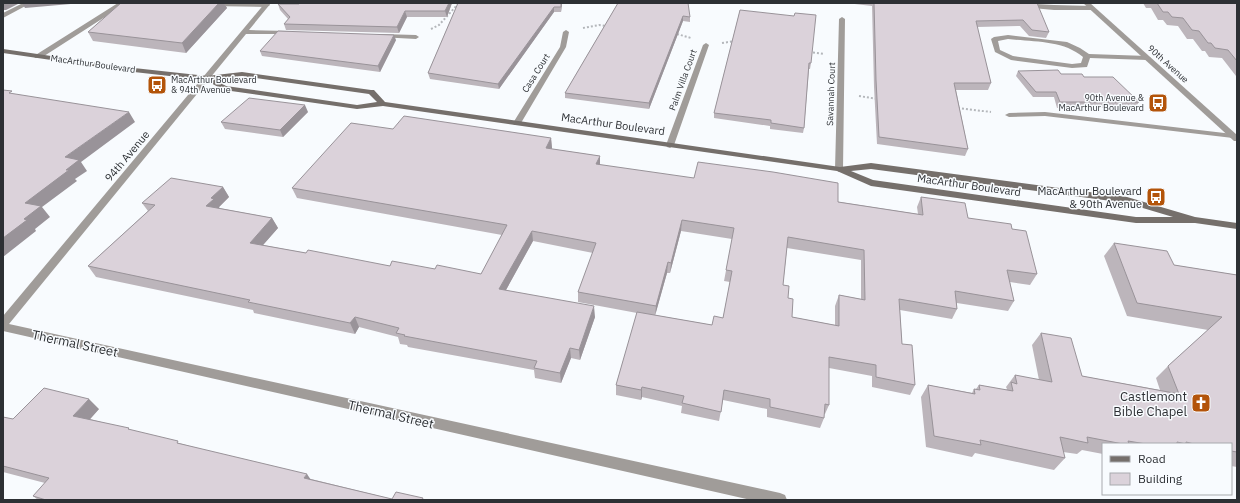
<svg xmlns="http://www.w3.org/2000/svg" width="1240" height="503" font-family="'IBM Plex Sans',sans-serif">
<rect width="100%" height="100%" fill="#f8fbfe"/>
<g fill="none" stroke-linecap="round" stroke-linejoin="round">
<path stroke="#b4b7bb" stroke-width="2" stroke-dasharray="2 2" stroke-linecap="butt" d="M583,28L599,25L606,26
M431,29L439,25L459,3
M677,34L691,38
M722,43L735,41
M809,52L824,54
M859,96L878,99
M958,108L991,112"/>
<path fill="#a09c99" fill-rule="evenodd" d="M23,3H31L3,18V13Z
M118,3L134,4L131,6H122L41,58H35L34,56Z
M209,3H267L270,5L267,7L211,6L209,5Z
M996,3C1028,3 1060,6 1092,6L1095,8L1092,10H1054L999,5Z
M1008,35L1067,42L1080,48L1089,54L1147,56L1151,58L1147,60L1090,58L1087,67L1072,68L1011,60L995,52L991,39L994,37ZM1008,39C1033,42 1063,40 1083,57L1081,63L1072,64L1013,56L1000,50L998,41Z"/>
<path fill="#a09c99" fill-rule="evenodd" d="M265,3H271L249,30L289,31L291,32V34H246L9,324L780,493L785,495L787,500H751L3,331V316Z
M842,17L845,19L843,169L839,172L835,169L839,19Z
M566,30L569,32L566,47L521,123L520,125H514L513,123L560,47L563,32Z
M381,34L416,35L419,37L416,39L379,37L378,36Z
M706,43L709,45L674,145L670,148L667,147L666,145L703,45Z
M1045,112L1233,134L1237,136L1233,138L1045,116L1009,117L1005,115L1009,113Z"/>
<path fill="#a09c99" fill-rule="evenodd" d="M1083,3H1090L1237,135V141H1234Z"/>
<path fill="#756f6b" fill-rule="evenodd" d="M3,49L134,68L207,76L242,72L371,90H374L385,102L840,167L871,163L1127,197L1195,217L1237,223V229L1195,223H1136L871,186L837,171L383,106L357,109L224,90L205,80L134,72L3,53ZM242,76L369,94L377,102L357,105L226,86L215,79ZM871,169L1126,203L1173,217H1136L873,180L851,171Z"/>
</g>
<path fill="#bcb5bb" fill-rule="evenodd" d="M121,3H224L227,8L186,53L93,41L88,32Z
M300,3H452L447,17H407L399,33L286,30L284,24L288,19L280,10L278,4H299Z
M458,3H562L561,12H554L499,89L430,79L428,73Z
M618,3L690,17V22L683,21L649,109L565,98V93Z
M846,3H1031L1049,32L1046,38L1029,36L1020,26L977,27L991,83L988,90H956L968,149L965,156L877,144L874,87L872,6Z
M1143,3H1237V76H1236L1222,58L1209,57L1205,51H1202L1193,39H1187L1178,26L1167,25L1163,20H1158L1151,8H1146Z
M740,10L811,63L810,69H809L804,128L803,133L770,129V126L714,118V113Z
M396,40L380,72L262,56L260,51Z
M1018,71L1061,74L1084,77L1139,102L1135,108H1057L1054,97H1033L1016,76Z
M308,112L283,137L225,129L221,122Z
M393,129L551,138L552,149L600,156V165L918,214L917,207L921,197L968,218L1012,229L1037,274L1030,285L1010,282L1014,301L1008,311L957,303V309L952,319L900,310L902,344L915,385L910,395L872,387V376L829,368V405L825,414H824V418L820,428L767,417V409L723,400L719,421L681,413L682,406L642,397L641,400L616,395V385L637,313L578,302V292L593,253L533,241L506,290L595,317L580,360L571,358L561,383L535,378L534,370L408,347L407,345L400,344L398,337L359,327L355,334L254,313L253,310L96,277L88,266L148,211L142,203L223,187L229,197L219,207V208L272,218L278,228L263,245L306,253L390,266L435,269L481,274L502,235L297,198L292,188ZM681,231L732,239L724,281L730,282L723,318L712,325L655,315L667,273H670ZM787,248L861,260V299L839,295L835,306V325L792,317L788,298L783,285Z
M1114,243L1174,265L1237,275V467L1231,466V444H1103V454L1082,450L1077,454L1063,452L1065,458L1054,470L975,453L972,457L926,447L921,397L928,385L972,393L974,389H976L979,385L1006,390L1007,389L1006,387L1015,375L1039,380L1032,345L1041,333L1082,376L1160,390L1156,378L1168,366L1208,330L1127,316L1104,256Z
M99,409L90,419L131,430L311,479L392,499L424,500H46L45,483L3,472V417L13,419Z
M33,496L46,500H38Z"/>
<path fill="#999399" d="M3,3H20L6,10H3Z
M22,3H82L25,8Z
M219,3H224L227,8L186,53L182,43Z
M449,3H452L447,17L445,11Z
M561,3H562L561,12Z
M554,7V12L499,89L498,84Z
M405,11L407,17L399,33L397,27Z
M683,16V21L649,109V103Z
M394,35L396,40L380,72L378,66Z
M305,105L308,112L283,137L280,130Z
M129,112L135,122L81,162L87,171L75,179L77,181L42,207L50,217L35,229L36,231L3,257V238L24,219L25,203L66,170L65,157Z
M551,138L552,148L547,158L546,148Z
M600,156V166L596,164Z
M223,187L229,197L219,207L220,209L206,206L211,198Z
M272,218L278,228L256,253L250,243Z
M682,220L681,231L670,273L671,263Z
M532,231L533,241L501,299L499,289Z
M668,262L667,273L655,316L656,306Z
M594,306L595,317L580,360L579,350Z
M355,317L359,327L355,334L350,323Z
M570,348L571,358L561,383L560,373Z
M642,387V397L641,400V390Z
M89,399L99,409L84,426L73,416Z
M307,474L313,483L304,478Z"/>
<path fill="#dbd2da" stroke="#999399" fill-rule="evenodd" d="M121,3H219L182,43L88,32Z
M300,3H449L445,11H405L397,27L284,24L290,17L278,4H299Z
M458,3H561V7H554L498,84L428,73Z
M618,3H688L690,17L683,16L649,103L565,93Z
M874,3H1037L1049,32L1032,30L1023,20L976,21L991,83H954L968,149L879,137L876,80Z
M1157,3H1237V61L1228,50L1215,48L1211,43H1208L1199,31L1192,30L1183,18L1172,17L1168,12H1163Z
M740,10L794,16L795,13L816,15L811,63H809L804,128L771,123V120L714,113Z
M278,31L394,35L378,66L260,51Z
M1058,70L1061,74H1082L1084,77H1113L1139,102H1060L1056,92H1036L1018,71Z
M3,90L12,91L9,93L129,112L65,157L79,160L66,170H69L25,203L41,206L24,219L27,220L3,238Z
M249,98L305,105L280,130L221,122Z
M404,116L551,138L546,148L600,156L596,164L694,178L698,162L773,172L838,183V202L923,215L921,197L965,203L968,218L1011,224L1012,229L1026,231L1037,274L1007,270L1014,301L955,291L957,309L899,299L902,344L912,345L915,385L876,377V365L829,357V405L825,404L824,418L770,407V399L724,390L721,412L682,403L684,396L642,387L641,390L616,385L637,312L712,325L714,316L723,318L732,271L726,270L734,228L682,220L671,263L668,262L656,306L578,292L596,243L532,231L499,289L594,306L579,350L570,348L560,373L534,368L537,361L404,336L405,335L396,333L399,328L355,317L350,323L248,302L250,300L88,266L155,205L142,203L171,178L223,187L211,198L214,199L206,206L272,218L250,243L306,253L308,250L390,266L392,261L435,269L437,265L481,274L507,225L292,188L351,123L393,129ZM788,237L864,250L865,300L839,295V326L792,317L793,299L788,298L789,286L783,285Z
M1114,243L1167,251L1174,265L1237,275V452L1231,451V444H1194L1186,442V444L1177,442V444H1146L1128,441L1129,444H1123L1087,437L1088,443L1060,437L1065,458L980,440L981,445L934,436L928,385L975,394L974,389L980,390L979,385L1013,391L1011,382L1017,384L1015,375L1052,382L1041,333L1071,338L1082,376L1179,394L1168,366L1222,317L1137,303Z
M44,388L89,399L73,416L129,428L128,429L178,441L177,443L307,474L304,478L392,499L396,492L423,498L422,500H46L33,496L49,478L3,466V417L13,419Z"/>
<defs>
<symbol id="bus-square" viewBox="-11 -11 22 22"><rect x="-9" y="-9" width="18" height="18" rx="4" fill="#b3540a" stroke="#f8fbfe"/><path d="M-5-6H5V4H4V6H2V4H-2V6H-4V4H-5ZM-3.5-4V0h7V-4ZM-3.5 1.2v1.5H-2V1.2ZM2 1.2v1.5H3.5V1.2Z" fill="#fff"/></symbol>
<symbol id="church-square" viewBox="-11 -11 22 22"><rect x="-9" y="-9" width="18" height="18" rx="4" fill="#b3540a" stroke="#f8fbfe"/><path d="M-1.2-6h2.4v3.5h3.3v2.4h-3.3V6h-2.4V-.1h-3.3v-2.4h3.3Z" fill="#fff"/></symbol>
</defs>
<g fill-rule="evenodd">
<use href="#bus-square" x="146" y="74" width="22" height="22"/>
<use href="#bus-square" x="1147" y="92" width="22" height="22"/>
<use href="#bus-square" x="1145" y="186" width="22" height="22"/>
<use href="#church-square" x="1190" y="392" width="22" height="22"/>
</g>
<g text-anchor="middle" stroke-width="3" stroke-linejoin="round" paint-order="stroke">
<g font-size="9" fill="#2d3034" stroke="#f8fbfe">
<text transform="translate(93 64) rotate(8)" y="3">MacArthur Boulevard</text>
<text transform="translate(1168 64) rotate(42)" y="3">90th Avenue</text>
<text transform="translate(536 73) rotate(-58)" y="3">Casa Court</text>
<text transform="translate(683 80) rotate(-70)" y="3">Palm Villa Court</text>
<text transform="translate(831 94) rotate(-88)" y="3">Savannah Court</text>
</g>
<g font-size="9" fill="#2d3034" stroke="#f8fbfe" text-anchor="start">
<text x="171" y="83">MacArthur Boulevard<tspan x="171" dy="10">&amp; 94th Avenue</tspan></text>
<text x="1144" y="101" text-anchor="end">90th Avenue &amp;<tspan x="1144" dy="10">MacArthur Boulevard</tspan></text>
</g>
<g font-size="11" fill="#2d3034" stroke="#f8fbfe">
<text transform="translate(613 124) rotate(8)" y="4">MacArthur Boulevard</text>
<text transform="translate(127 156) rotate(-50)" y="4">94th Avenue</text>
<text transform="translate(969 185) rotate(8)" y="4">MacArthur Boulevard</text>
</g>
<g font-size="11" fill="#2d3034" stroke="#f8fbfe" text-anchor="end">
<text x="1142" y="195">MacArthur Boulevard<tspan x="1142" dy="13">&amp; 90th Avenue</tspan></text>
</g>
<g font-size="13" fill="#2d3034" stroke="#f8fbfe">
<text transform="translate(75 343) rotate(12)" y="5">Thermal Street</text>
<text transform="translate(391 414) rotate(13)" y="5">Thermal Street</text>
</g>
<g font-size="13" fill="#2d3034" stroke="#f8fbfe" text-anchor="end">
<text x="1187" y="401">Castlemont<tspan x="1187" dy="15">Bible Chapel</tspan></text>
</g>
</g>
<rect width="1240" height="503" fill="none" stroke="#2d3034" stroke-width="8"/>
<rect x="1102" y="443" width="130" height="52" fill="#f8fbfe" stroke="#a7aaad"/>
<rect x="1110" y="456" width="20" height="6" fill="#756f6b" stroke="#a7aaad"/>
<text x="1138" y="463" font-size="12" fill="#2d3034">Road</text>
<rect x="1110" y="473" width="20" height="12" fill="#dbd2da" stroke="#a7aaad"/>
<text x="1138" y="483" font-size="12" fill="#2d3034">Building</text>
</svg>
